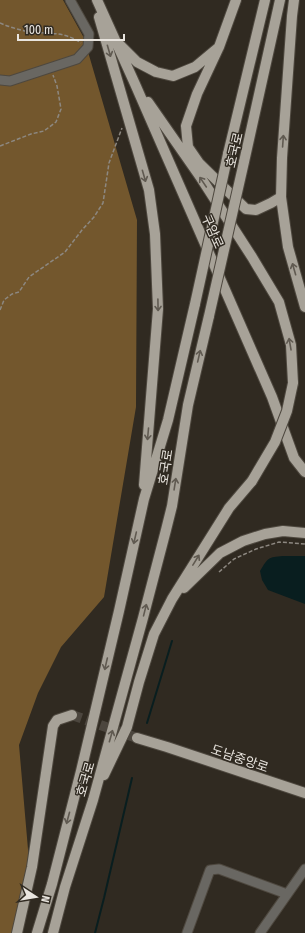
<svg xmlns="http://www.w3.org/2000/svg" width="305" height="933" font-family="'Fira Sans Condensed','Noto Sans KR',sans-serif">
<rect width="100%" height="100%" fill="#302a21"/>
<path fill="#73572d" d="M0,0H63L84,38L137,220L136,407L104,597L61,647L38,693L19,745L31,884L14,933H0Z"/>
<path fill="#091e1f" d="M283,556H305V604L268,590L262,580L260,571C268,558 268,557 283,556Z"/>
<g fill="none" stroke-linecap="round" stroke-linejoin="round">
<path stroke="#091e1f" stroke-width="2" d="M147,723L172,641
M95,933L104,898L132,778"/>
<path stroke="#4c463e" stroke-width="10" stroke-dasharray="10 5" stroke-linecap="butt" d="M72,715L137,738"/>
<defs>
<path id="minor" d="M0,80L10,81L77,59L88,47L89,34L70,0
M187,933L210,870L219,869L287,894
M260,933L305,869"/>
<path id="major" d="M97,0L135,84L272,397L294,458L305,472
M294,0L292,16L282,158L281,197L288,247L305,307
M99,17L149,190L155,234L158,309L144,485
M120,45L137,62L156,72L173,76L195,67L219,47L236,0
M219,47L197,94L186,126L188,147L199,163L246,209L256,210L271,203L281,197
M148,102L201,178L252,257L279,302L291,345L293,383
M228,154L265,0
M244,162L280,0
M184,588L220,553L243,541L265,534L283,531L305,533
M137,738L167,747L305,793
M104,775L127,727L139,682L154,634L172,599L229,508L252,481
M17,933L32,867L53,726L57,720L72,715
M37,933L52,884L81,771L119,611L144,499L168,420L195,304
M53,933L65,887L93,800L143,618L166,530L172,506L188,405L209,316"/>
</defs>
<use href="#minor" stroke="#4e483f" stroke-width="11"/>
<use href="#major" stroke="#4e483f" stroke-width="12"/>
<path stroke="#8d8881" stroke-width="1.5" stroke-dasharray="4 2" stroke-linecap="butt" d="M0,23C9,27 20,30 30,32C48,34 64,31 81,43
M0,146L31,134L44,131L56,122L61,109L57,86L53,75
M0,310L4,300L12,294L19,292L29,277L65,252L82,230L94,217L103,203L109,163L122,128
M219,572L234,559L256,549L279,542L305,544"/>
<use href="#minor" stroke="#696762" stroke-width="9"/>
<use href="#major" stroke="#a7a298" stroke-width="10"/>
<defs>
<path id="major-bridge" d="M195,304L228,154
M209,316L244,162
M252,481L275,442L287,411L293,383"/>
</defs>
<use href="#major-bridge" stroke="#4e483f" stroke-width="12" stroke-linecap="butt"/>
<use href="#major-bridge" stroke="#a7a298" stroke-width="10"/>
</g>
<defs><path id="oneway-shaft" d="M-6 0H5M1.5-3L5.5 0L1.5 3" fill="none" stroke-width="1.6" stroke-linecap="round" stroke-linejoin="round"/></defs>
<g stroke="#605a51">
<use href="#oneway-shaft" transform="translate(109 51) rotate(74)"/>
<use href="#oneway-shaft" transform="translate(283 141) rotate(-86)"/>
<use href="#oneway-shaft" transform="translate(144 176) rotate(74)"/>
<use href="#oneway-shaft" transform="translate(203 182) rotate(-124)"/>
<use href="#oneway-shaft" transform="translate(294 269) rotate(-106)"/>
<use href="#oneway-shaft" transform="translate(158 305) rotate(89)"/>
<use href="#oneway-shaft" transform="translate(290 344) rotate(-100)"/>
<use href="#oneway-shaft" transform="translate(199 356) rotate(-77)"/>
<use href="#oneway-shaft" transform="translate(148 434) rotate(95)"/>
<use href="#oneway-shaft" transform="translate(175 484) rotate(-81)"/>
<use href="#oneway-shaft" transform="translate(135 538) rotate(103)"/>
<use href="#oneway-shaft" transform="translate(196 560) rotate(-58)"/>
<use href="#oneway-shaft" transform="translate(145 610) rotate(-76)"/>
<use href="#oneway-shaft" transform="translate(106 664) rotate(103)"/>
<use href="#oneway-shaft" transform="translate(111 736) rotate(-74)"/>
<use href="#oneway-shaft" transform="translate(68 818) rotate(105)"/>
</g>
<g text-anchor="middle" stroke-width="3" stroke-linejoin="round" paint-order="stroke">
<g font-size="13" fill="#e9e5df" stroke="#302a21">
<text transform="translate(234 150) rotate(-77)" y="5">호국로</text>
<text transform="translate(213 231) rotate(66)" y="5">구암로</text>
<text transform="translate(165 467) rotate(-81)" y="5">호국로</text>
<text transform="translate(240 758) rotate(19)" y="5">도남중앙로</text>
<text transform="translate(85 779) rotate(-74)" y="5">호국로</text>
</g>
</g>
<g transform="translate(36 897) rotate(102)" stroke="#302a21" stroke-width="3" paint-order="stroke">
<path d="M0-3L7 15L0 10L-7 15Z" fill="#e9e5df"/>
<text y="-6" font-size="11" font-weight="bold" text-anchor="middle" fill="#e9e5df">N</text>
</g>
<path d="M18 34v6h106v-6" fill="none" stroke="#e9e5df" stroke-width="2"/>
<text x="24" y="34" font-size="12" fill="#e9e5df" stroke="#302a21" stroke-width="3" paint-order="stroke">100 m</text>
</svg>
